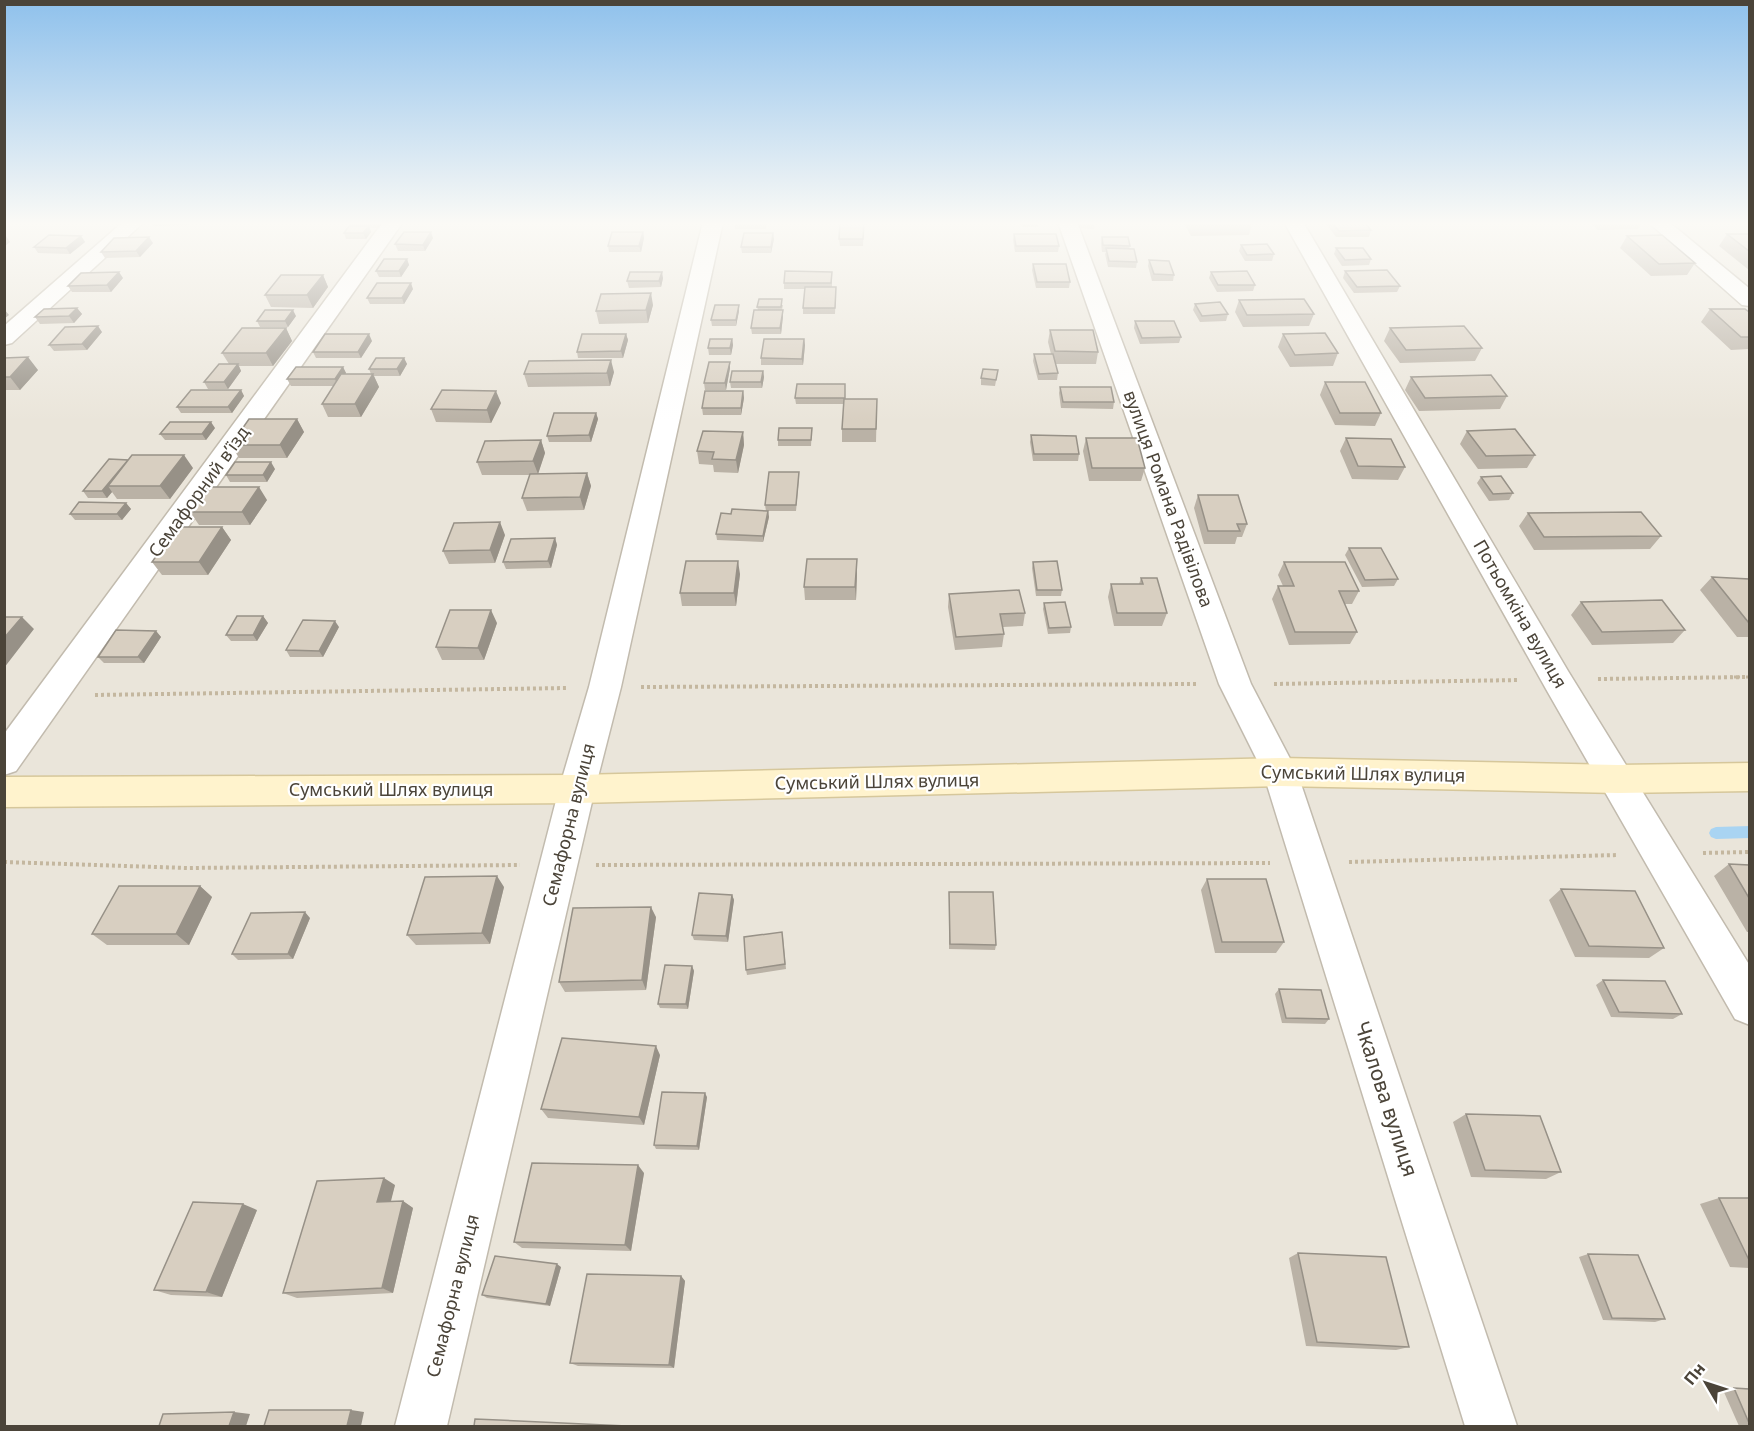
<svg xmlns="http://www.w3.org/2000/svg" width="1754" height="1431" font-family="'Noto Sans',sans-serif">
<rect width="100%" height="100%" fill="#f6f3ec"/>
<path fill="#eae5da" d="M5,222H1749V1426H5Z"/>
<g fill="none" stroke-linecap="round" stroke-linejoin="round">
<path fill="#a9d4f2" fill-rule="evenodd" d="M1750,826V838L1716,839L1711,837L1709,833L1711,829L1716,827Z"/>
<defs>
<path id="street" d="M123,222H144L12,343L4,345V326Z
M383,222H403L16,771L4,775V734Z
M703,222H723L621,687L595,789L447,1426H395L559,789L589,687Z
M1058,222H1077L1251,684L1297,772L1517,1426H1465L1263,772L1219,684Z
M1284,222H1303L1568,671L1750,966V1025L1735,1019L1546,689Z
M1648,222H1669L1750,289V306L1742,305Z"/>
<path id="secondary" d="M1280,758L1618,765L1750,763V791L1618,793L1280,786L577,803L4,807V777L577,775Z"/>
</defs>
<use href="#street" stroke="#c2bbae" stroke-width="3"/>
<use href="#secondary" stroke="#d6c79b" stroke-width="3"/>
<path stroke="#c4b79f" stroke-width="3" stroke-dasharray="2 2" stroke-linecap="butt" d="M1730,677H1750"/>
<path stroke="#c4b79f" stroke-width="4" stroke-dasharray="3 3" stroke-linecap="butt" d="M1598,679L1750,677
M1274,684L1519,680
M641,687L1198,684
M95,695L568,688
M1703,853L1750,852
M4,862L187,868L520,865
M1349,862L1618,855
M596,865L1270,863"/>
<use href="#street" fill="#fff" fill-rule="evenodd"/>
<use href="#secondary" fill="#fff3cd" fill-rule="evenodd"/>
</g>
<path fill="#bab2a6" d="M152,222H193L190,225L154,226Z
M349,222H383L379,228H370L371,232L366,239H346L344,233L350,226Z
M767,222L766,229H735V223Z
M864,222L863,246H840L839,239Z
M1021,222H1039L1038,227H1022Z
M1078,222H1095L1094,229L1079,228Z
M1186,222H1251L1252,223L1249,235L1191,236L1185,225Z
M1328,222H1364L1371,230L1369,237H1336L1327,225Z
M1589,222H1640L1642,223L1638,229L1598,230Z
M643,232L644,238L641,252H609L608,246Z
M1014,234L1059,246L1058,252H1015L1013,240Z
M1727,234H1749V270L1719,246Z
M81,236L85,242L70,254L38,253L34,247Z
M1627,236L1695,263L1687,275L1651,276L1620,248Z
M1102,237L1130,246L1129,249L1137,262L1136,268L1108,267L1105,254L1106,252H1102L1101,243Z
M433,238L425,251H398L395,244Z
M774,239L771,253H742L741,247Z
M153,243L140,257L105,258L101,252Z
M1241,245L1274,254L1272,261H1245L1239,251Z
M1336,248L1371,259L1369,265L1342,266L1334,254Z
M407,259L409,265L401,277H379L376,271Z
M1149,260L1174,275L1173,281H1152L1148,266Z
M1033,264L1070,282L1069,288H1036L1032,270Z
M1345,271L1400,286L1397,292L1354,293L1343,278Z
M832,272V287H836L835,314H803V308L805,289H784V283Z
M1211,272L1255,285L1253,291L1217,292L1209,278Z
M323,275L328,287L313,308L271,307L265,295Z
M123,278L111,292H72L68,286Z
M663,278L661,287L629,288L627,281Z
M413,289L404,304H370L367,298Z
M1239,300L1314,314L1309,326L1243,327L1235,312Z
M1195,304L1228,314L1226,321L1200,322L1193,310Z
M653,305L648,323L599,324L596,311Z
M783,305L782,310L783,316L781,334H752L751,328L758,310L757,307Z
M77,308L82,314L74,323L40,324L35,317Z
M1710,309L1749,312V349L1731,350L1701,322Z
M739,311L736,326H712L711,320Z
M296,316L288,327H260L257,321Z
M1135,321L1181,337L1179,343L1140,344L1134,328Z
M286,328L292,341L273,366H239L241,371L228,389H208L204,382L229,364L222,353Z
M1390,328L1482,348L1475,361L1400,363L1384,341Z
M1050,330L1098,352L1096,364H1055L1058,373L1057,380H1038L1033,361L1034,354H1051L1048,342Z
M102,332L87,350L54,351L49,345Z
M626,334L628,340L623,358H578L577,352Z
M1283,334L1338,353L1333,366L1290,367L1278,347Z
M732,339L733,345L731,355H709L708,348Z
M804,339L805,345L803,365H761V358Z
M372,341L361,358H316L313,352Z
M4,358L38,370L20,390H4Z
M404,358L407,364L400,376H374L379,387L361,417H328L322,404L334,386H291L287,379L343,367L346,373L345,374H371L369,369Z
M730,362V368L726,390H705L704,383Z
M998,370L995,386L981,385V378Z
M763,371L764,377L762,388H731L730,382Z
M614,372L610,386L528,387L524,374Z
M1411,377L1507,396L1500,409L1419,411L1405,390Z
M1325,382L1381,413L1375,426L1335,425L1320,395Z
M845,384V399H877L876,442H842V429L844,404H796L795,398Z
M1060,387L1114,402L1113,409L1061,408L1059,393Z
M241,390L244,396L232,413H181L177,407Z
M743,391L744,398L741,415H703L702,408Z
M501,403L491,423L436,422L431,409Z
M596,413L598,419L591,442H549L547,436Z
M297,419L304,432L287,458H239L231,445Z
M215,428L206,440H165L160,434Z
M812,428L811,446H778V440Z
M1467,431L1535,455L1527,468L1478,469L1460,444Z
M743,432L744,445L738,473L714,472L713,465L699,464L697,451Z
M1031,435L1079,454L1078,461H1033L1030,442Z
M1086,438L1145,468L1141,481H1089L1083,451Z
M1346,438L1405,467L1398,480L1352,479L1340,451Z
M541,440L545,453L538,474L587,473L591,486L584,510L527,511L522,498L530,475H482L477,462Z
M193,468L170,499H117L112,492L107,498H88L83,491Z
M275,469L267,482H230L226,475Z
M799,472V478L796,511H768L769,517L763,542L717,540L716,534L731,514L766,511L765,505Z
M1481,477L1513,493L1509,500L1489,501L1477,483Z
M1198,495L1247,524L1242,537H1237L1235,544H1204L1194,508Z
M267,500L250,525H199L190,512Z
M126,503L131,509L122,520H75L70,514Z
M1528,513L1661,536L1650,549L1534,550L1519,526Z
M222,527L231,540L208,575H162L152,562Z
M505,535L495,563L449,564L443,551Z
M555,538L557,545L551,568L506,569L503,562Z
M1349,548L1398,579L1394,586L1362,587L1345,555Z
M1033,562L1062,590L1061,596H1036L1032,568Z
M1284,562L1359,591L1352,604H1345L1357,632L1350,644L1289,645L1272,599L1278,586H1283L1278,575Z
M857,572L856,600H805L804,587Z
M740,574L736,606H682L680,593Z
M1712,577L1749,579V637H1737L1700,590Z
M1141,578L1167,613L1162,626H1114L1108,597L1111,584H1139Z
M949,594L1025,613L1023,626L1003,627L1004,634L1002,647L955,650L948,607Z
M1581,602L1685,630L1673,643L1592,645L1571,615Z
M1044,603L1071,627L1070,633L1048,634L1043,609Z
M263,616L268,623L257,641H231L226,635Z
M497,623L484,660H442L436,647Z
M339,627L323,657H290L286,650Z
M156,631L161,637L144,663H104L98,657Z
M1729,864L1749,865V932H1747L1714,876Z
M1207,879L1284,942L1276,953H1215L1201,890Z
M200,886L212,897L189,945H107L92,934Z
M504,887L490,944L416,945L407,935Z
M1561,889L1664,948L1649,958L1575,957L1549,900Z
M949,892L996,945L995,950L949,949Z
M732,895L734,900L728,942L694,940L692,935Z
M656,917L646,990L565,992L559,982Z
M310,918L293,959L238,960L232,954Z
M783,937L786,969L747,975L746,970Z
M692,966L694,971L688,1009L660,1008L658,1004Z
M1603,980L1682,1014L1673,1019L1611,1017L1596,985Z
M1279,989L1329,1019L1325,1024L1282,1023L1275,994Z
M660,1055L644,1125L548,1118L541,1109Z
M707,1097L699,1150L656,1149L654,1145Z
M1466,1114L1561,1172L1546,1179L1471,1177L1453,1122Z
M644,1173L631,1251L522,1248L514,1242Z
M395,1185L390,1202L403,1201L413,1208L393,1293L297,1298L283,1293Z
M1719,1198H1749V1268L1730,1267L1700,1204Z
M257,1210L222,1297L171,1295L154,1290Z
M1298,1253L1409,1347L1396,1350L1306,1346L1289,1258Z
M1588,1254L1665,1319L1655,1322L1603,1320L1579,1257Z
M561,1267L550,1306L487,1298L482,1295Z
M681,1276L685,1281L674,1368L578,1366L570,1363Z
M1734,1388L1749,1389V1426H1739L1723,1390Z"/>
<path fill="#979187" d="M376,222H383L379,228Z
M369,226L371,232L366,239L363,233Z
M431,232L433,238L425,251L423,245Z
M643,232L644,238L641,252L639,246Z
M773,233L774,239L771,253V247Z
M6,236L10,242L4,247V237Z
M81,236L85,242L70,254L66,248Z
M149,237L153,243L140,257L136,251Z
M407,259L409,265L401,277L399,271Z
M119,272L123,278L111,292L107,285Z
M662,272L663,278L661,287L659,281Z
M323,275L328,287L313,308L307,295Z
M411,283L413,289L404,304L402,298Z
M651,293L653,305L648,323L646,310Z
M739,305V311L736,326V320Z
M77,308L82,314L74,323L69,316Z
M4,309L9,315L4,319Z
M293,310L296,316L288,327L285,321Z
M783,310V316L781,334L780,328Z
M98,326L102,332L87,350L82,344Z
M286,328L292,341L273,366L266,353Z
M369,334L372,341L361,358L358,352Z
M626,334L628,340L623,358L621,351Z
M732,339L733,345L731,355L730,348Z
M804,339L805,345L803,365L802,359Z
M28,357L38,370L20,390L10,377Z
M404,358L407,364L400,376L397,369Z
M611,360L614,372L610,386L607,373Z
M730,362V368L726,390L725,383Z
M238,364L241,371L228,389L224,382Z
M343,367L346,373L338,386L335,379Z
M763,371L764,377L762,388L761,382Z
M373,374L379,387L361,417L355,404Z
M241,390L244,396L232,413L228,407Z
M496,391L501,403L491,423L487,410Z
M743,391L744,398L741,415V408Z
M596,413L598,419L591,442L589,435Z
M297,419L304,432L287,458L280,445Z
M211,422L215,428L206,440L202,434Z
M743,432L744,445L738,473L736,460Z
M541,440L545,453L538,474L533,461Z
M184,455L193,468L170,499L160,486Z
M128,460L108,486L112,492L107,498L102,491Z
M271,462L275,469L267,482L263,475Z
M587,473L591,486L584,510L580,497Z
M259,487L267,500L250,525L242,512Z
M126,503L131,509L122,520L117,514Z
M768,511L769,517L763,542V536Z
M500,522L505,535L495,563L490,550Z
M222,527L231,540L208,575L199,562Z
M555,538L557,545L551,568L548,561Z
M857,559V572L856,600L855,587Z
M738,561L740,574L736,606L734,593Z
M491,610L497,623L484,660L478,648Z
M263,616L268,623L257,641L253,635Z
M22,617L34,629L4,668V638Z
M335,621L339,627L323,657L319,651Z
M156,631L161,637L144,663L138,657Z
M497,876L504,887L490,944L482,933Z
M200,886L212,897L189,945L176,934Z
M732,895L734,900L728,942L726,936Z
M651,907L656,917L646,990L642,980Z
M305,912L310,918L293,959L288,954Z
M692,966L694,971L688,1009L686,1004Z
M656,1046L660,1055L644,1125L639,1117Z
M705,1093L707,1097L699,1150L697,1146Z
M638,1165L644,1173L631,1251L625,1245Z
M384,1178L395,1185L389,1209L377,1202Z
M403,1201L413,1208L393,1293L382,1288Z
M243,1204L257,1210L222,1297L206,1292Z
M557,1264L561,1267L550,1306L546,1304Z
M681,1276L685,1281L674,1368L669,1365Z
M351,1410L364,1412L361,1426H347Z
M234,1412L250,1414L246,1426H229Z"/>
<path fill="#d8cfc1" stroke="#979187" stroke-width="1.5" d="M735,222H766L765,223H735Z
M840,222H864L863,239H839Z
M1193,222H1251L1252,223L1194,224Z
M1331,222H1364L1371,230L1339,231Z
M1599,222H1640L1642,223L1601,224Z
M349,226H369L363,233H344Z
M404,232H431L423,245L395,244Z
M612,232H643L639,246H608Z
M744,233H773L771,247H741Z
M1014,234H1056L1059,246H1016Z
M1727,234H1749V251Z
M49,235L81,236L66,248L34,247Z
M1662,235L1695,263L1659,264L1627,236Z
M149,237L136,251L101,252L114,238Z
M1102,237H1128L1130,246L1103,245Z
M1267,244L1274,254L1247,255L1241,245Z
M1106,248L1134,249L1137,262L1109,261Z
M1336,248H1363L1371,259L1345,260Z
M384,259H407L399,271H376Z
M1149,260L1169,261L1174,275L1154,274Z
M1033,264H1066L1070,282H1037Z
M1387,270L1400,286L1357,287L1345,271Z
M785,271L832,272L831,283H784Z
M1247,271L1255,285H1218L1211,272Z
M119,272L107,285L68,286L81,273Z
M630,272H662L659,281H627Z
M281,275H323L307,295H265Z
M377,283H411L402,298H367Z
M805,287H836L835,308H803Z
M651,293L646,310L596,311L601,294Z
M759,299H782L781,307H757Z
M1304,299L1314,314L1247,315L1239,300Z
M1220,302L1228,314L1202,316L1195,304Z
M715,305H739L736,320H711Z
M77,308L69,316L35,317L44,309Z
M1710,309H1745L1749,312V337H1741Z
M265,310H293L285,321H257Z
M754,310H783L780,328H751Z
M1135,321H1174L1181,337L1142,338Z
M98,326L82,344L49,345L65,327Z
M1464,326L1482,348L1406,350L1390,328Z
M242,328H286L266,353H222Z
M1050,330H1093L1098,352L1055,351Z
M1325,333L1338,353L1295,355L1283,334Z
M325,334H369L358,352H313Z
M582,334H626L621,351L577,352Z
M710,339H732L730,348H708Z
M764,339H804L802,359L761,358Z
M1034,354H1053L1058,373L1039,374Z
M28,357L10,377H4V358Z
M376,358H404L397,369H369Z
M611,360L607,373L524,374L529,361Z
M709,362H730L725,383H704Z
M219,364H238L224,382H204Z
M296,367H343L335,379H287Z
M983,369L998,370L996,380L981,378Z
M732,371H763L761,382H730Z
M341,374H373L355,404H322Z
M1491,375L1507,396L1425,398L1411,377Z
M1325,382H1365L1381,413H1340Z
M797,384H845V398H795Z
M1060,387H1111L1114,402H1063Z
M191,390H241L228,407H177Z
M442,390L496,391L487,410L431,409Z
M705,391H743L741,408H702Z
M844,399H877L876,429H842Z
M554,413H596L589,435L547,436Z
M249,419H297L280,445H231Z
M170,422H211L202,434H160Z
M779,428H812L811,440H778Z
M1515,429L1535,455L1486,456L1467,431Z
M703,431L743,432L736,460L712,459L714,452L697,451Z
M1031,435L1076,436L1079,454H1034Z
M1086,438H1137L1145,468H1092Z
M1346,438L1391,439L1405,467L1358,466Z
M541,440L533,461L477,462L485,441Z
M132,455H184L160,486H108Z
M109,459L128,460L102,491H83Z
M235,462H271L263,475H226Z
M769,472H799L796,505H765Z
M587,473L580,497L522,498L530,474Z
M1501,476L1513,493L1493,494L1481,477Z
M208,487H259L242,512H190Z
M1198,495H1238L1247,524H1237L1240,531H1208Z
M79,502L126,503L117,514H70Z
M732,509L768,511L763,536L716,534L721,513L731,514Z
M1641,512L1661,536L1544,537L1528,513Z
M500,522L490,550L443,551L454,523Z
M177,527H222L199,562H152Z
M555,538L548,561L503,562L511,539Z
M1349,548H1381L1398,579L1365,580Z
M807,559H857L855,587H804Z
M686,561H738L734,593H680Z
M1057,561L1062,590H1037L1033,562Z
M1284,562H1345L1359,591H1339L1357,632H1295L1278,586H1294Z
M1712,577L1749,579V623Z
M1141,578H1157L1167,613H1117L1111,584H1143Z
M1019,590L1025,613L1000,614L1004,634L956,637L949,594Z
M1662,600L1685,630L1602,632L1581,602Z
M1065,602L1071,627L1049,628L1044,603Z
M450,610H491L478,648L436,647Z
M237,616H263L253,635H226Z
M4,617H22L4,638Z
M303,620L335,621L319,651L286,650Z
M116,630L156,631L138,657H98Z
M1729,864L1749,865V898Z
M497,876L482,933L407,935L425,877Z
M1207,879H1266L1284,942H1222Z
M119,886H200L176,934H92Z
M1561,889L1635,891L1664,948L1589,946Z
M949,892H993L996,945L950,944Z
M699,893L732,895L726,936L692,935Z
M651,907L642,980L559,982L573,908Z
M305,912L288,954H232L251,913Z
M782,932L785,964L746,970L744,937Z
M665,965L692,966L686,1004H658Z
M1603,980L1665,981L1682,1014L1619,1012Z
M1279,989L1321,990L1329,1019L1286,1018Z
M562,1038L656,1046L639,1117L541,1109Z
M662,1092L705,1093L697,1146L654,1145Z
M1466,1114L1540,1116L1561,1172L1485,1170Z
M532,1163L638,1165L625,1245L514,1242Z
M384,1178L377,1202L403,1201L382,1288L283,1293L317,1181Z
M1719,1198H1749V1260Z
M193,1202L243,1204L206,1292L154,1290Z
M1298,1253L1386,1257L1409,1347L1317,1342Z
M1588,1254L1638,1255L1665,1319L1612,1318Z
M495,1256L557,1264L546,1304L482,1295Z
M587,1274L681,1276L669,1365L570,1363Z
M1734,1388L1749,1389V1423Z
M269,1410H351L347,1426H264Z
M234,1412L229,1426H159L163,1414Z
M475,1419L627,1426H474Z"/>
<linearGradient id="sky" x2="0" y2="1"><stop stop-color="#8fc1ec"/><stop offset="0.53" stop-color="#fbfaf6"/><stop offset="1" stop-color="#fbfaf6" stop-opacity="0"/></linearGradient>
<rect width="1754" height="422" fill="url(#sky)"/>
<g text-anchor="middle" stroke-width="4.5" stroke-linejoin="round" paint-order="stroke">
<g font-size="18" fill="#4b4439" stroke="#fff">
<text transform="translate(199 492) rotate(-54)" y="6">Семафорний в’їзд</text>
<text transform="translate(1168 499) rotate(70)" y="6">вулиця Романа Радівілова</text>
<text transform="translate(1520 614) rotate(60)" y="6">Потьомкіна вулиця</text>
<text transform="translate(1363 774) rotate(1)" y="6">Сумський Шлях вулиця</text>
<text transform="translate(877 782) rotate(-1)" y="6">Сумський Шлях вулиця</text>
<text x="391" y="796">Сумський Шлях вулиця</text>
<text transform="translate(569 825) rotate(-76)" y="6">Семафорна вулиця</text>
<text transform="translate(453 1296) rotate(-76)" y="6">Семафорна вулиця</text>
</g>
<g font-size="21" fill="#4b4439" stroke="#fff">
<text transform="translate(1386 1099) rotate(72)" y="7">Чкалова вулиця</text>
</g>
</g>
<rect width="1754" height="1431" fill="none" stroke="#4b4439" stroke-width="12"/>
<g transform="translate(1706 1383) rotate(309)" stroke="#ffffff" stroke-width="4.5" paint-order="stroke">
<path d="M0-4.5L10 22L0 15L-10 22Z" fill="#4b4439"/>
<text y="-9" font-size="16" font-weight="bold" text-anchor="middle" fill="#4b4439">Пн</text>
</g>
</svg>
